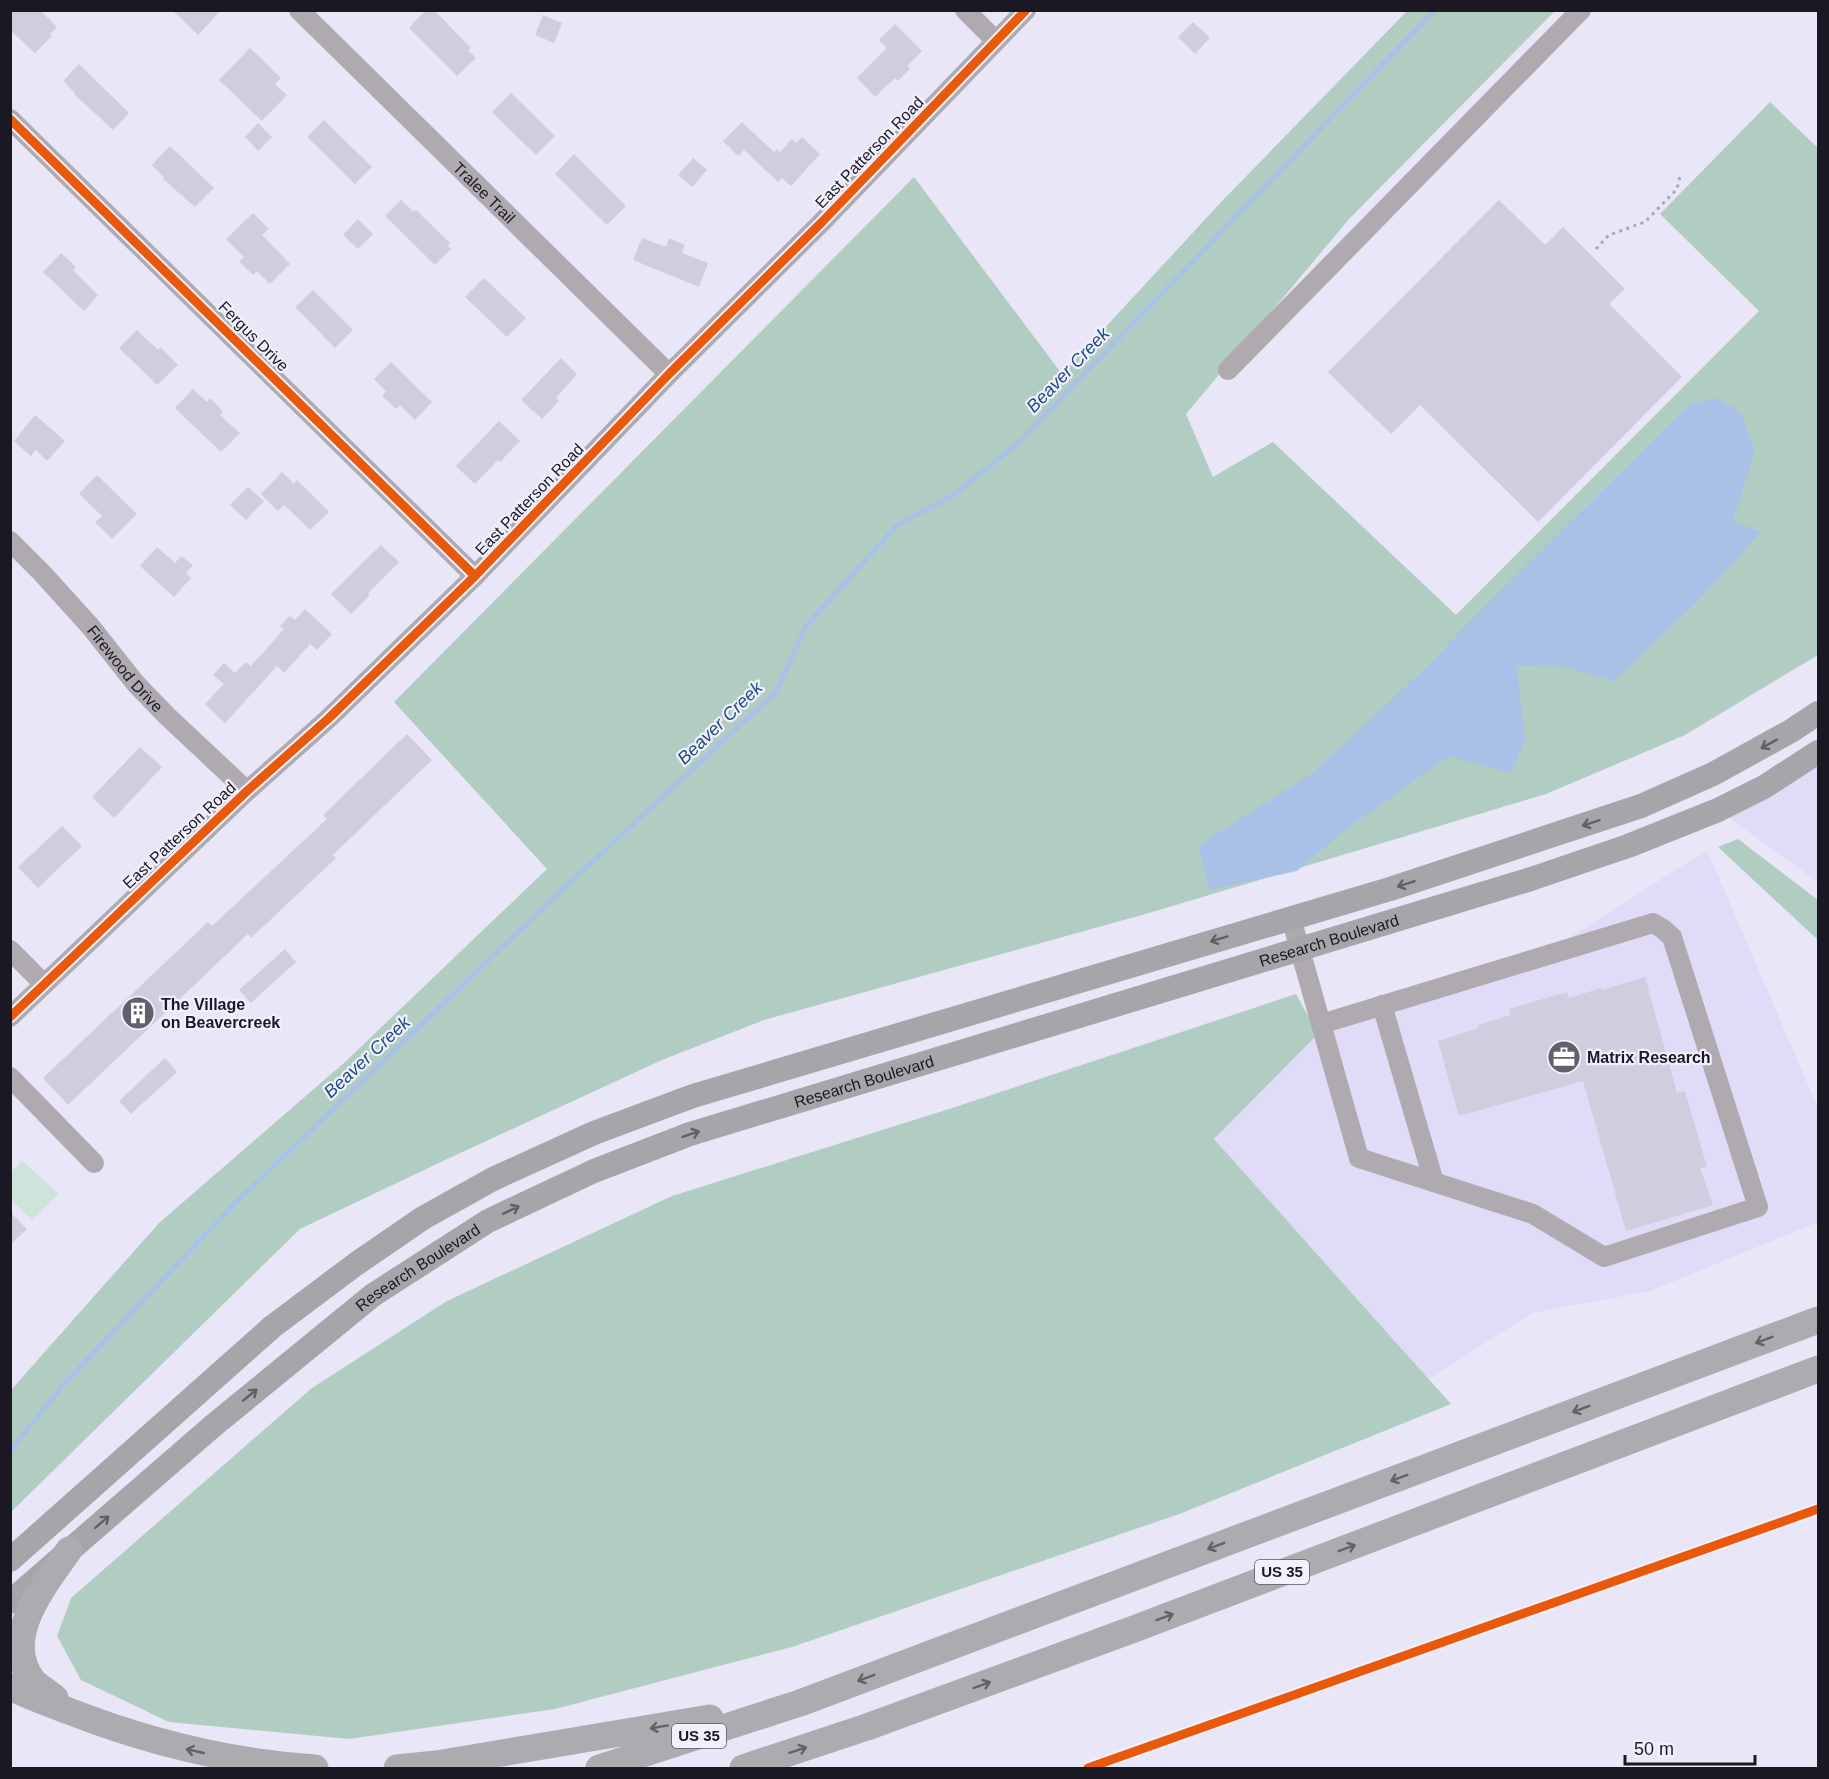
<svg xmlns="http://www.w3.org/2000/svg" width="1829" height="1779" font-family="Arial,sans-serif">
<rect width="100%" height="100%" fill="#e9e6f7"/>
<path fill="#e0dbf6" d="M1818,752V882L1718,810Z
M1707,850L1818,1108V1222L1650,1291L1532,1313L1429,1379L1214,1139L1318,1034L1547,952Z"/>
<path fill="#cce4da" d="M22,1161L59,1194L32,1220L11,1200V1172Z"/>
<path fill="#b1cdc1" d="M1407,11H1555L1349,219L1186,414L1213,477L1273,442L1456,615L1759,311L1660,214L1770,102L1818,148V655L1685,735L1546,794L1149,913L764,1020L662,1060L445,1160L300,1229L11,1512V1390L159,1223L345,1062L547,869L394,702L914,177L1062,374L1224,199Z
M1738,839L1818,900V940L1718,847Z
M1296,994L1318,1034L1214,1139L1451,1404L1182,1513L792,1647L555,1709L349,1739L169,1722L81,1680L57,1636L71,1598L312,1388L447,1301L672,1196L946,1110Z"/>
<path fill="#a9c1e6" d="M1720,398L1741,414L1755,451L1733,521L1761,532L1700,599L1614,681L1556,665L1517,666L1525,740L1511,773L1449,756L1341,833L1297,871L1209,890L1198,846L1311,774L1431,663L1465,626L1691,403Z"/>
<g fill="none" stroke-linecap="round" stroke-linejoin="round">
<path stroke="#a9c1e6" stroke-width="5" d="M10,1451L63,1385L236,1202L563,889L776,692L806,626L897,525L952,496L1017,444L1435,10"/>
</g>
<path fill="#d0cdde" d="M10,10H40L57,27L50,34L52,36L35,53L10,30Z
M172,10H221L198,35Z
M426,10H434L471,48L468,50L476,58L457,76L409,28Z
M543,15L562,23L554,43L535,35Z
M1193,22L1210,38L1195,54L1178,37Z
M895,24L922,51L907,66L910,69L898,81L895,78L875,97L857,78L887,48L879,40Z
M250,48L281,78L275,84L287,95L262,121L219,80Z
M79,64L129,113L113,130L74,94L75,93L63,81Z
M511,93L555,136L536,155L492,112Z
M324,120L372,167L355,184L307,137Z
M742,122L774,152L777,149L780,152L792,139L796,143L802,137L820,154L791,186L782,178L778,182L744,150L738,156L723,141Z
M258,123L272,137L258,151L245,137Z
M170,146L214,188L195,207L163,179L164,178L152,165Z
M574,154L626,206L607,225L555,174Z
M693,158L707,170L692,187L678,175Z
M401,200L414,212L416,210L450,243L448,246L451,249L435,265L385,216Z
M1499,200L1545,245L1563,227L1625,289L1609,304L1682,377L1538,522L1420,405L1391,434L1328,372Z
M253,213L269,229L262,235L290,264L270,284L257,271L253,275L239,261L244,257L226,239Z
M358,219L373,234L358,249L343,235Z
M642,238L666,247L669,238L685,245L682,253L708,263L699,287L633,260Z
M61,253L76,267L73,270L98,295L84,311L43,272Z
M484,278L526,318L507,337L465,297Z
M313,290L353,330L335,348L295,307Z
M137,330L158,350L160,347L178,365L157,385L119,348Z
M561,358L577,374L556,398L559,401L542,419L521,400Z
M391,362L432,402L415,420L400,405L396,409L382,396L386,391L374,379Z
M193,389L207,402L210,398L223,412L220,415L240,433L221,452L175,408Z
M35,415L65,441L47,461L36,450L31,456L14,441Z
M499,421L520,441L500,462L498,460L475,484L456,466Z
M282,472L294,484L297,480L329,512L310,530L284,505L278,511L261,494Z
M97,475L137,514L112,539L95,522L102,516L79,494Z
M248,487L264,501L246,520L230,505Z
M381,545L399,562L368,593L370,595L351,614L331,594Z
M157,547L175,563L181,556L193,565L186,573L191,578L174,597L140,566Z
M305,609L332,634L317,650L310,644L284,673L277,666L225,723L205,704L224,684L213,675L224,663L235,673L246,662L251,666L284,629L280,626L290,616L295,620Z
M407,734L432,760L333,855L336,858L251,938L248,934L68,1105L43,1078L208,922L212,926L327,819L323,815Z
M140,747L162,767L114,818L92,797Z
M62,826L82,846L38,888L18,867Z
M285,949L296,962L251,1003L239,990Z
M1645,977L1677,1093L1685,1091L1707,1167L1700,1168L1713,1205L1626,1231L1583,1081L1459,1116L1438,1041L1479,1028L1478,1025L1511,1015L1509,1009L1567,992L1569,998L1601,988L1602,990Z
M165,1058L177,1072L131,1114L119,1101Z
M10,1212L27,1229L10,1245Z"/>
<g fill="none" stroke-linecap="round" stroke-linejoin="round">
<path stroke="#a9a8ac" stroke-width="3" stroke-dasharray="3 4.5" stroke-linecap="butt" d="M1596,249L1609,235L1645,222L1677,189L1680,176"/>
<g stroke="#aeaab0" stroke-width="20">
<path id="s1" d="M299,10L669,374"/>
<path d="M965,10L996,41"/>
<path d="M10,119L475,576"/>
<path d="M1228,370L1581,10"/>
<path id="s2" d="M10,541L42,573L90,626L136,684L167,716L247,791"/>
<path d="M1291,918L1359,1158L1533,1214L1604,1257L1758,1207L1672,937L1663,929L1653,923L1321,1024"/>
<path d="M10,950L44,984"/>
<path d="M1382,1005L1434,1182"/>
<path d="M10,1017L247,791L329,718L475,576L669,374L822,222L1026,10"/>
<path d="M10,1077L94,1163"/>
</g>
<g stroke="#a8a5aa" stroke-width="24">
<path d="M10,1560L272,1327L356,1264L423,1218L493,1179L594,1133L693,1096L1390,889L1641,806L1713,774L1791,731L1818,713"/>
<path id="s3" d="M10,1602L214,1425L373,1295L488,1221L594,1171L690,1134L1531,879L1628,846L1718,810L1764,787L1818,752"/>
</g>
<path stroke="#adaab0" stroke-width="27" d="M10,1687C28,1696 47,1703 66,1710C147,1742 228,1762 315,1768
M55,1698C48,1692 39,1687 33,1681C0,1638 44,1586 69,1550
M397,1768L436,1764L710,1718
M599,1768L800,1703L1818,1320
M743,1768L867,1727L1134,1629L1818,1369"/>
<defs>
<path id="cycleway" d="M10,119L475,576
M10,1017L247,791L329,718L475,576L669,374L822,222L1026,10
M1088,1768L1818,1509"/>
</defs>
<use href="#cycleway" stroke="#f2f0fc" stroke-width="13"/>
<use href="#cycleway" stroke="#e8590c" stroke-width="9"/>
</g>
<defs><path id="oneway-shaft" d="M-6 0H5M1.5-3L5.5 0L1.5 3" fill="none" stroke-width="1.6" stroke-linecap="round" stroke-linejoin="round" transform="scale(1.5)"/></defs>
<g stroke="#615e66">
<use href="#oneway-shaft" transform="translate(1769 744) rotate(151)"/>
<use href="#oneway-shaft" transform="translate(1591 823) rotate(162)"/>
<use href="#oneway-shaft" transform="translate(1406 884) rotate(162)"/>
<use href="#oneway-shaft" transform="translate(1219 939) rotate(163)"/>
<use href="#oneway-shaft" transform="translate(691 1134) rotate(-19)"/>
<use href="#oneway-shaft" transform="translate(511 1210) rotate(-25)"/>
<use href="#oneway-shaft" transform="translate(250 1395) rotate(-39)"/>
<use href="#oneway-shaft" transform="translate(102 1522) rotate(-41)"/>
</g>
<g stroke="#646169">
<use href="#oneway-shaft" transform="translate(1764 1340) rotate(159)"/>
<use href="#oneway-shaft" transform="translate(1581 1409) rotate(159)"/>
<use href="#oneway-shaft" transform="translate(1399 1478) rotate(159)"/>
<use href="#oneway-shaft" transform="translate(1216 1546) rotate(159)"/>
<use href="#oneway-shaft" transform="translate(1347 1548) rotate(-21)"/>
<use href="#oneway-shaft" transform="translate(1165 1617) rotate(-21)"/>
<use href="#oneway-shaft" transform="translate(866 1678) rotate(159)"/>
<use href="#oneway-shaft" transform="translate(982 1685) rotate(-20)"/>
<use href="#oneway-shaft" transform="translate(659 1727) rotate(170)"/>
<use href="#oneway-shaft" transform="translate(798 1750) rotate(-18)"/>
<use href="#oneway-shaft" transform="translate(195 1751) rotate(-167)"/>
</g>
<defs>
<symbol id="building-disc" viewBox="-11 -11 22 22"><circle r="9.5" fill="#62606d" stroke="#f2f0fc"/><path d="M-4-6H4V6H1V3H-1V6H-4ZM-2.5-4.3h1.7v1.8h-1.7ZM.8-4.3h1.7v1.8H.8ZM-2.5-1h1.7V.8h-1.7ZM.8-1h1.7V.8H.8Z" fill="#fff"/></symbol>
<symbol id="office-disc" viewBox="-11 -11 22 22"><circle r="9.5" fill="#62606d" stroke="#f2f0fc"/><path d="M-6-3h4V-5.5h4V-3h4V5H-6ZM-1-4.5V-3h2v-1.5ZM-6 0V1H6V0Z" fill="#fff"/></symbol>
</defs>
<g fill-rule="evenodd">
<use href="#building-disc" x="119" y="994" width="38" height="38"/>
<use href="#office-disc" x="1545" y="1038" width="38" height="38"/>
</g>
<g text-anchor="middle" stroke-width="4.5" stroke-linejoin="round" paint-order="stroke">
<g fill="#f2f0fc" stroke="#5b5963" stroke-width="1.5">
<rect x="1255" y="1560" width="54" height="24" rx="4.5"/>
<rect x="672" y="1724" width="54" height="24" rx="4.5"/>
</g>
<g font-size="15" font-weight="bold" fill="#1a1822">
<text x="1282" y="1577">US 35</text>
<text x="699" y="1741">US 35</text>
</g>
<g font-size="16" fill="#1a1822" stroke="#f2f0fc">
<text transform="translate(869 152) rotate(-46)" y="6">East Patterson Road</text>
<text dy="6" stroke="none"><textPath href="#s1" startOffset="260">Tralee Trail</textPath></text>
<text transform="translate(254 336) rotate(45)" y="6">Fergus Drive</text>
<text transform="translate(529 499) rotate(-46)" y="6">East Patterson Road</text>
<text dy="6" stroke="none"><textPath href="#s2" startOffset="172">Firewood Drive</textPath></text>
<text transform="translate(179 835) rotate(-43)" y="6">East Patterson Road</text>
<text dy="6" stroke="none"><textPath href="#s3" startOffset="1500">Research Boulevard</textPath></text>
<text dy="6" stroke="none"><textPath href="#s3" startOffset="1014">Research Boulevard</textPath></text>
<text dy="6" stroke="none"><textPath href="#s3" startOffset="528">Research Boulevard</textPath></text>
</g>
<g font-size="16" font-weight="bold" fill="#1a1822" stroke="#f2f0fc" text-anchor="start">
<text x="161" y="1010">The Village<tspan x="161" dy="18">on Beavercreek</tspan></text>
<text x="1587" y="1063">Matrix Research</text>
</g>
<g font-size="18" font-style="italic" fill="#1d4b83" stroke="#f2f0fc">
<text transform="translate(1068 370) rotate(-46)" y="6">Beaver Creek</text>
<text transform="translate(720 723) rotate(-44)" y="6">Beaver Creek</text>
<text transform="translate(367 1057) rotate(-43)" y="6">Beaver Creek</text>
</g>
</g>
<rect width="1829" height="1779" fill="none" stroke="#1a1822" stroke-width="24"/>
<path d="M1625 1755v9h130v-9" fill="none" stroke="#1a1822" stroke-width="3"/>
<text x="1634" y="1755" font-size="18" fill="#1a1822" stroke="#f2f0fc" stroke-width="4.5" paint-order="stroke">50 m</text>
</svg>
